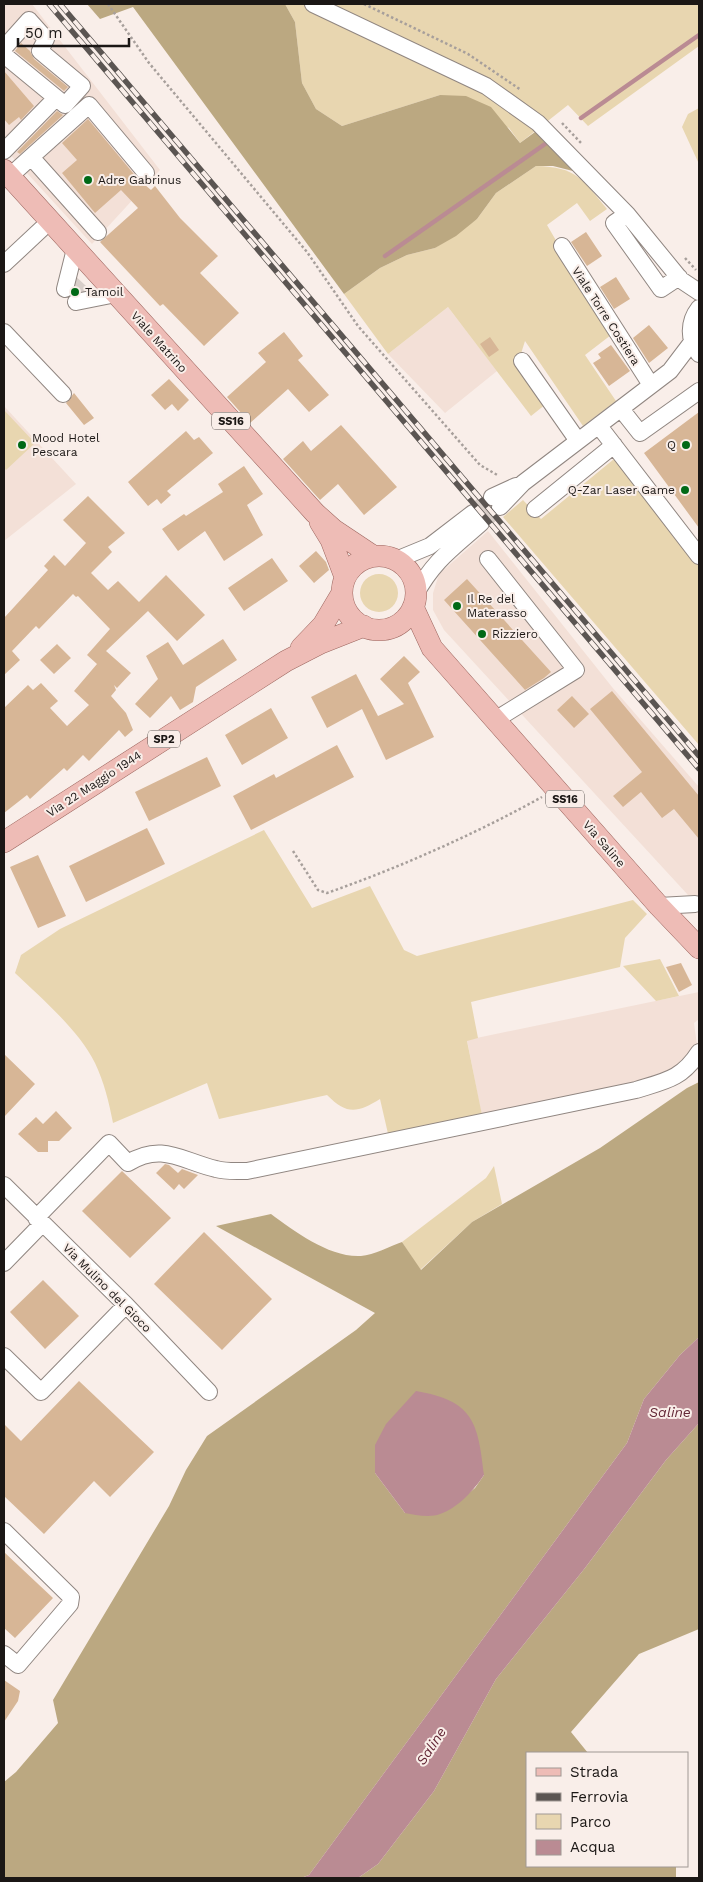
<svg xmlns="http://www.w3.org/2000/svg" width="703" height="1882" font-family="'Work Sans',sans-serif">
<rect width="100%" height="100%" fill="#f9eee9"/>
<path fill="#f3e0d7" d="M4,4H32L160,170L92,244L4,148Z
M448,307L497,371L445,413L388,354Z
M4,406L76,484L4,541Z
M488,531L612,687L699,787V895H688L444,630L433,610V593L439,574Z
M699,992V1019L694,1023L697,1045L694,1053L659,1079L482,1117L467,1040Z"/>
<path fill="#e8d6b0" d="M285,4H699V46L588,126L568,105L520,143L509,128L440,95L342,126L316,109L302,83L295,22Z
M699,108V164L682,127L688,114Z
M536,166C577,167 582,179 607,209L590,221L577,203L547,225L611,335L585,355L616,401L583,426L525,341L518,363L546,404L531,416L448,307L388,354L344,294L380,268L407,255L435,248L477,219L496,193Z
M4,410L35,443L6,470L4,468Z
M614,459L699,564V745L503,517L523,500L541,519Z
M360 593a19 19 0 1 1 38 0a19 19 0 1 1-38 0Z
M264,830L312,908L370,886L404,950L417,956L633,900L647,914L625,938L620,967L471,1002L478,1038L467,1041L482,1115L389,1138L380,1099C357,1113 347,1115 327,1095L219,1119L207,1083L113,1123C109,1102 104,1082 95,1063C79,1030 41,998 15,973L21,955L60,929Z
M660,959L679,996L656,1001L623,966Z
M494,1166L502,1204L472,1222L420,1270L402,1242L486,1178Z"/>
<path fill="#bba881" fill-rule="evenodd" d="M87,4H285L295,22L302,83L316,109L342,126L440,95L466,96L491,107L520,143L535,132L573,171L553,166H536L496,193L477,219L456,236L435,248L407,255L380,268L344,294L133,7L100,19Z
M699,1082V1337L680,1355L644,1399L627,1443L309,1875L301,1878H4V1782L16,1772L58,1723L53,1700L169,1506L186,1470L207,1436L356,1330L375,1313L216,1226L271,1214C294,1231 330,1258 361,1256C374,1255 390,1246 402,1242L421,1270L472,1222L600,1148L687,1088ZM375,1473L484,1475L475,1488L453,1506L405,1513Z
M699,1423V1629L639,1654L571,1732L588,1753H527V1866H676V1878H358L378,1864L434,1791L496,1679L585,1568L666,1460Z"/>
<path fill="#ba8b93" d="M699,1337V1423L666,1460L585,1568L496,1679L434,1791L378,1864L358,1878H301L309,1875L627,1443L644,1399L680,1355Z
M416,1391C473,1401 478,1421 484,1475C474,1490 458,1508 440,1514C430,1518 415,1515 405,1513L375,1473V1445L386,1424Z"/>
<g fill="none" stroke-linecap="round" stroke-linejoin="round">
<path stroke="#ba8b93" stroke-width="4.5" d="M581,118L699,35
M385,256L545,144"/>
</g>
<path fill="#d7b696" d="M21,43L30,51L34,59L68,87L64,91L15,51Z
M4,71L34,106L21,120L19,117L9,125L4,119Z
M57,111L63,115L20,154L17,152Z
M88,119L138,179L151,190L155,186L180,218L218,256L200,273L239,313L204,346L163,304L160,306L100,242L138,208L121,190L95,213L62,173L77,160L62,143Z
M586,232L602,256L587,266L571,242Z
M616,277L630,299L614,309L600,287Z
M649,325L668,348L649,363L633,338Z
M284,332L303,356L298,360L329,395L309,412L288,389L250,423L227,397L266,362L258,353Z
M490,337L499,350L489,357L480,344Z
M611,345L630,371L609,386L593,363L601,358L598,354Z
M169,379L189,400L178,411L172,404L165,410L151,395Z
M74,393L94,418L84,425L66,403Z
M699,412V528L644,453Z
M341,425L397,487L364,515L338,484L320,500L283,459L303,441L311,451Z
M186,431L194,440L199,437L213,453L167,491L171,495L161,504L157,499L148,506L128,482Z
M244,466L263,494L247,505L263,535L224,561L205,531L178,551L162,529L184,514L186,516L223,492L218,484Z
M88,496L125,533L108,547L112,552L91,573L108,590L118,581L139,602L166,575L205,615L177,641L148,611L106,651L131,673L117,688L114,685L116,690L111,696L126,713L133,730L125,737L119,730L89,761L83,755L67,771L64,768L30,799L27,795L4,813V708L28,685L33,690L41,683L58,701L50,708L67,726L89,705L74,691L97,664L87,655L110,629L78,596L76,597L73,594L39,629L36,626L12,651L20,660L4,675V618L48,570L44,566L54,555L65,566L86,543L63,520Z
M316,551L326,562L329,570L314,583L299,566Z
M272,558L288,581L244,611L228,588Z
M467,579L551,672L544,678L525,690L444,600Z
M223,639L237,660L196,687L193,702L180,710L171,696L150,718L135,704L158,679L146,656L168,642L183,665Z
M57,644L71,658L54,674L40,660Z
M404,656L420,672L408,683L434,737L386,760L362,709L327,728L311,697L356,674L378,716L404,704L380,679Z
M612,691L699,796V839L674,809L662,818L641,792L623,807L613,796L642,772L590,709Z
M572,696L589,714L574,728L557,710Z
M271,708L288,738L242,765L225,735Z
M337,745L354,777L251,830L233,796L274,774L276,778Z
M207,757L221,786L149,821L135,792Z
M147,828L165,864L86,902L69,866Z
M38,855L66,916L38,928L10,867Z
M681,963L692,985L679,992L666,967Z
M4,1054L35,1084L4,1117Z
M56,1111L72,1128L59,1141H48V1152H38L18,1134L36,1117L43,1124Z
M165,1164L169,1165L178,1173L182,1169L198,1175L184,1189L179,1184L174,1190L156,1173Z
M122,1171L171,1218L130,1258L82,1211Z
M204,1232L272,1299L222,1350L154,1284Z
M43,1280L79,1316L45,1349L10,1312Z
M79,1381L154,1452L110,1497L94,1481L44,1534L4,1496V1424L21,1441Z
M4,1552L53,1598L15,1638L4,1628Z
M4,1680L20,1691L18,1701L4,1722Z"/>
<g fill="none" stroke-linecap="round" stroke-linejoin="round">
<path stroke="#d8cec9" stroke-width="16" stroke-dasharray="16 8" stroke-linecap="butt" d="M71,283L84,295
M473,513L492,497
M481,523L500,507"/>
<defs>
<path id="minor" d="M313,4L486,86L538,123L627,214L681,280L699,292
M4,48L29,20L46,39L40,51L82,86L65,105L4,55
M4,151L56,98
M31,157L89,105L146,173
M9,177L31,157L98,232
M627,214L614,223L661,289L679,277
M562,246L651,385
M4,264L50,221
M65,289L75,249
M76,302L116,294
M699,308C688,322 688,340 699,354
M4,332L63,394
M522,361L578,441
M621,409L640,433L699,391
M599,426L699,556
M492,497L516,486
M500,507L523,483L670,371L692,342
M535,509L614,445
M488,559L576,670L495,720
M396,560L430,546L473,513
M415,595C434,560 453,548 481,523
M659,906L695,904
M4,1185L126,1305L209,1392
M36,1218L109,1143L128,1163C162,1142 182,1161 216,1169C226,1172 237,1171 247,1171L636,1090C665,1081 682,1079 699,1052
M4,1263L42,1224
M4,1356L41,1392L126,1305
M4,1531L71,1597L70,1604L18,1665L4,1654"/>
<path id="major" d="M4,170L315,513L334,530L373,556
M320,522L331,540L345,577
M342 593a37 37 0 1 1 74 0a37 37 0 1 1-74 0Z
M413,607L432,648L659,906L699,948
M301,648L323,625L342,593
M4,842L286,661L321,643L364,626"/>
</defs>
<use href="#minor" stroke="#908681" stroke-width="18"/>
<use href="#major" stroke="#9c655e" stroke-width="22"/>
<path stroke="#a79f9b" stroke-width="2.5" stroke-dasharray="2.5 2.5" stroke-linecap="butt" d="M108,4L149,63L307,252L358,326L480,465L499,476
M364,4L468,54L521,90
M562,123L582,144
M685,258L696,270
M293,851L318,890L327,893C401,867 473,835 542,797"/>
<use href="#minor" stroke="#fff" stroke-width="16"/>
<use href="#major" stroke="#eebcb6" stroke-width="21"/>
<defs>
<path id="rail" d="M49,4L699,769
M60,4L699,756"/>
</defs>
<use href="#rail" stroke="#5b5552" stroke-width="5.5"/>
<use href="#rail" stroke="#f9eee9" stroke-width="4" stroke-dasharray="11" stroke-linecap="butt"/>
</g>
<g fill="#006916" stroke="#f9eee9" stroke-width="2">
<circle cx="88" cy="180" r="5"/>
<circle cx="75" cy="292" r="5"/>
<circle cx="22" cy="445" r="5"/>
<circle cx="686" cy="445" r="5"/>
<circle cx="685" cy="490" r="5"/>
<circle cx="457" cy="606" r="5"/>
<circle cx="482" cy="634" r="5"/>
</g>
<g text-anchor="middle" stroke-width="4" stroke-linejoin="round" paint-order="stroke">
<g fill="#f9eee9" stroke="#5e5855" stroke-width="1">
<rect x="212" y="412.5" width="38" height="17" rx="4"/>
<rect x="148" y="730.5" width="32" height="17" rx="4"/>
<rect x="546" y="790.5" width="38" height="17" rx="4"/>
</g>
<g font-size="11" font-weight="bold" fill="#1b1715">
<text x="231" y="425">SS16</text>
<text x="164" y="743">SP2</text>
<text x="565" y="803">SS16</text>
</g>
<g font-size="12" fill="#1b1715" stroke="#f9eee9" text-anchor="start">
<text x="98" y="184">Adre Gabrinus</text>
<text x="85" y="296">Tamoil</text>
<text x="32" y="442">Mood Hotel<tspan x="32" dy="14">Pescara</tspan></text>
<text x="676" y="449" text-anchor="end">Q</text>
<text x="675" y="494" text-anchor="end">Q-Zar Laser Game</text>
<text x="467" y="603">Il Re del<tspan x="467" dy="14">Materasso</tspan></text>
<text x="492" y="638">Rizziero</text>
</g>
<g font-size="12" fill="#1b1715" stroke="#f9eee9">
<text transform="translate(606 316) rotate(57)" y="4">Viale Torre Costiera</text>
<text transform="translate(159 342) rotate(48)" y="4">Viale Matrino</text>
<text transform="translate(94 784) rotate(-33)" y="4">Via 22 Maggio 1944</text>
<text transform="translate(604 844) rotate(49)" y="4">Via Saline</text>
<text transform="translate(107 1288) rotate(45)" y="4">Via Mulino del Gioco</text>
</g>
<g font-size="14" font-style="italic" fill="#642837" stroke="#f9eee9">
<text x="670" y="1417">Saline</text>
<text transform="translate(431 1746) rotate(-57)" y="5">Saline</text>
</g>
</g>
<rect width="703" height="1882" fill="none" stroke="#1b1715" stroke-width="10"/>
<rect x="526" y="1752" width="162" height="115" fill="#f9eee9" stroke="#a09894"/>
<rect x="536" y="1768" width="25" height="8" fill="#eebcb6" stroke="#a09894"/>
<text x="570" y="1777" font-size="15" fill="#1b1715">Strada</text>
<rect x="536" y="1793" width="25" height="8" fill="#5b5552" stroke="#a09894"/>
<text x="570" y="1802" font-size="15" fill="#1b1715">Ferrovia</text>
<rect x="536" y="1814" width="25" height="15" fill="#e8d6b0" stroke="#a09894"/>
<text x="570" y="1827" font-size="15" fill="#1b1715">Parco</text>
<rect x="536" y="1840" width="25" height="15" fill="#ba8b93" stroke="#a09894"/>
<text x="570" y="1852" font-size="15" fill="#1b1715">Acqua</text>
<path d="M18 38v8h111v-8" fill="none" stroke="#1b1715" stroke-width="2.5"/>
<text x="25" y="38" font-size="15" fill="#1b1715" stroke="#f9eee9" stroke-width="4" paint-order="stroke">50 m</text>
</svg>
